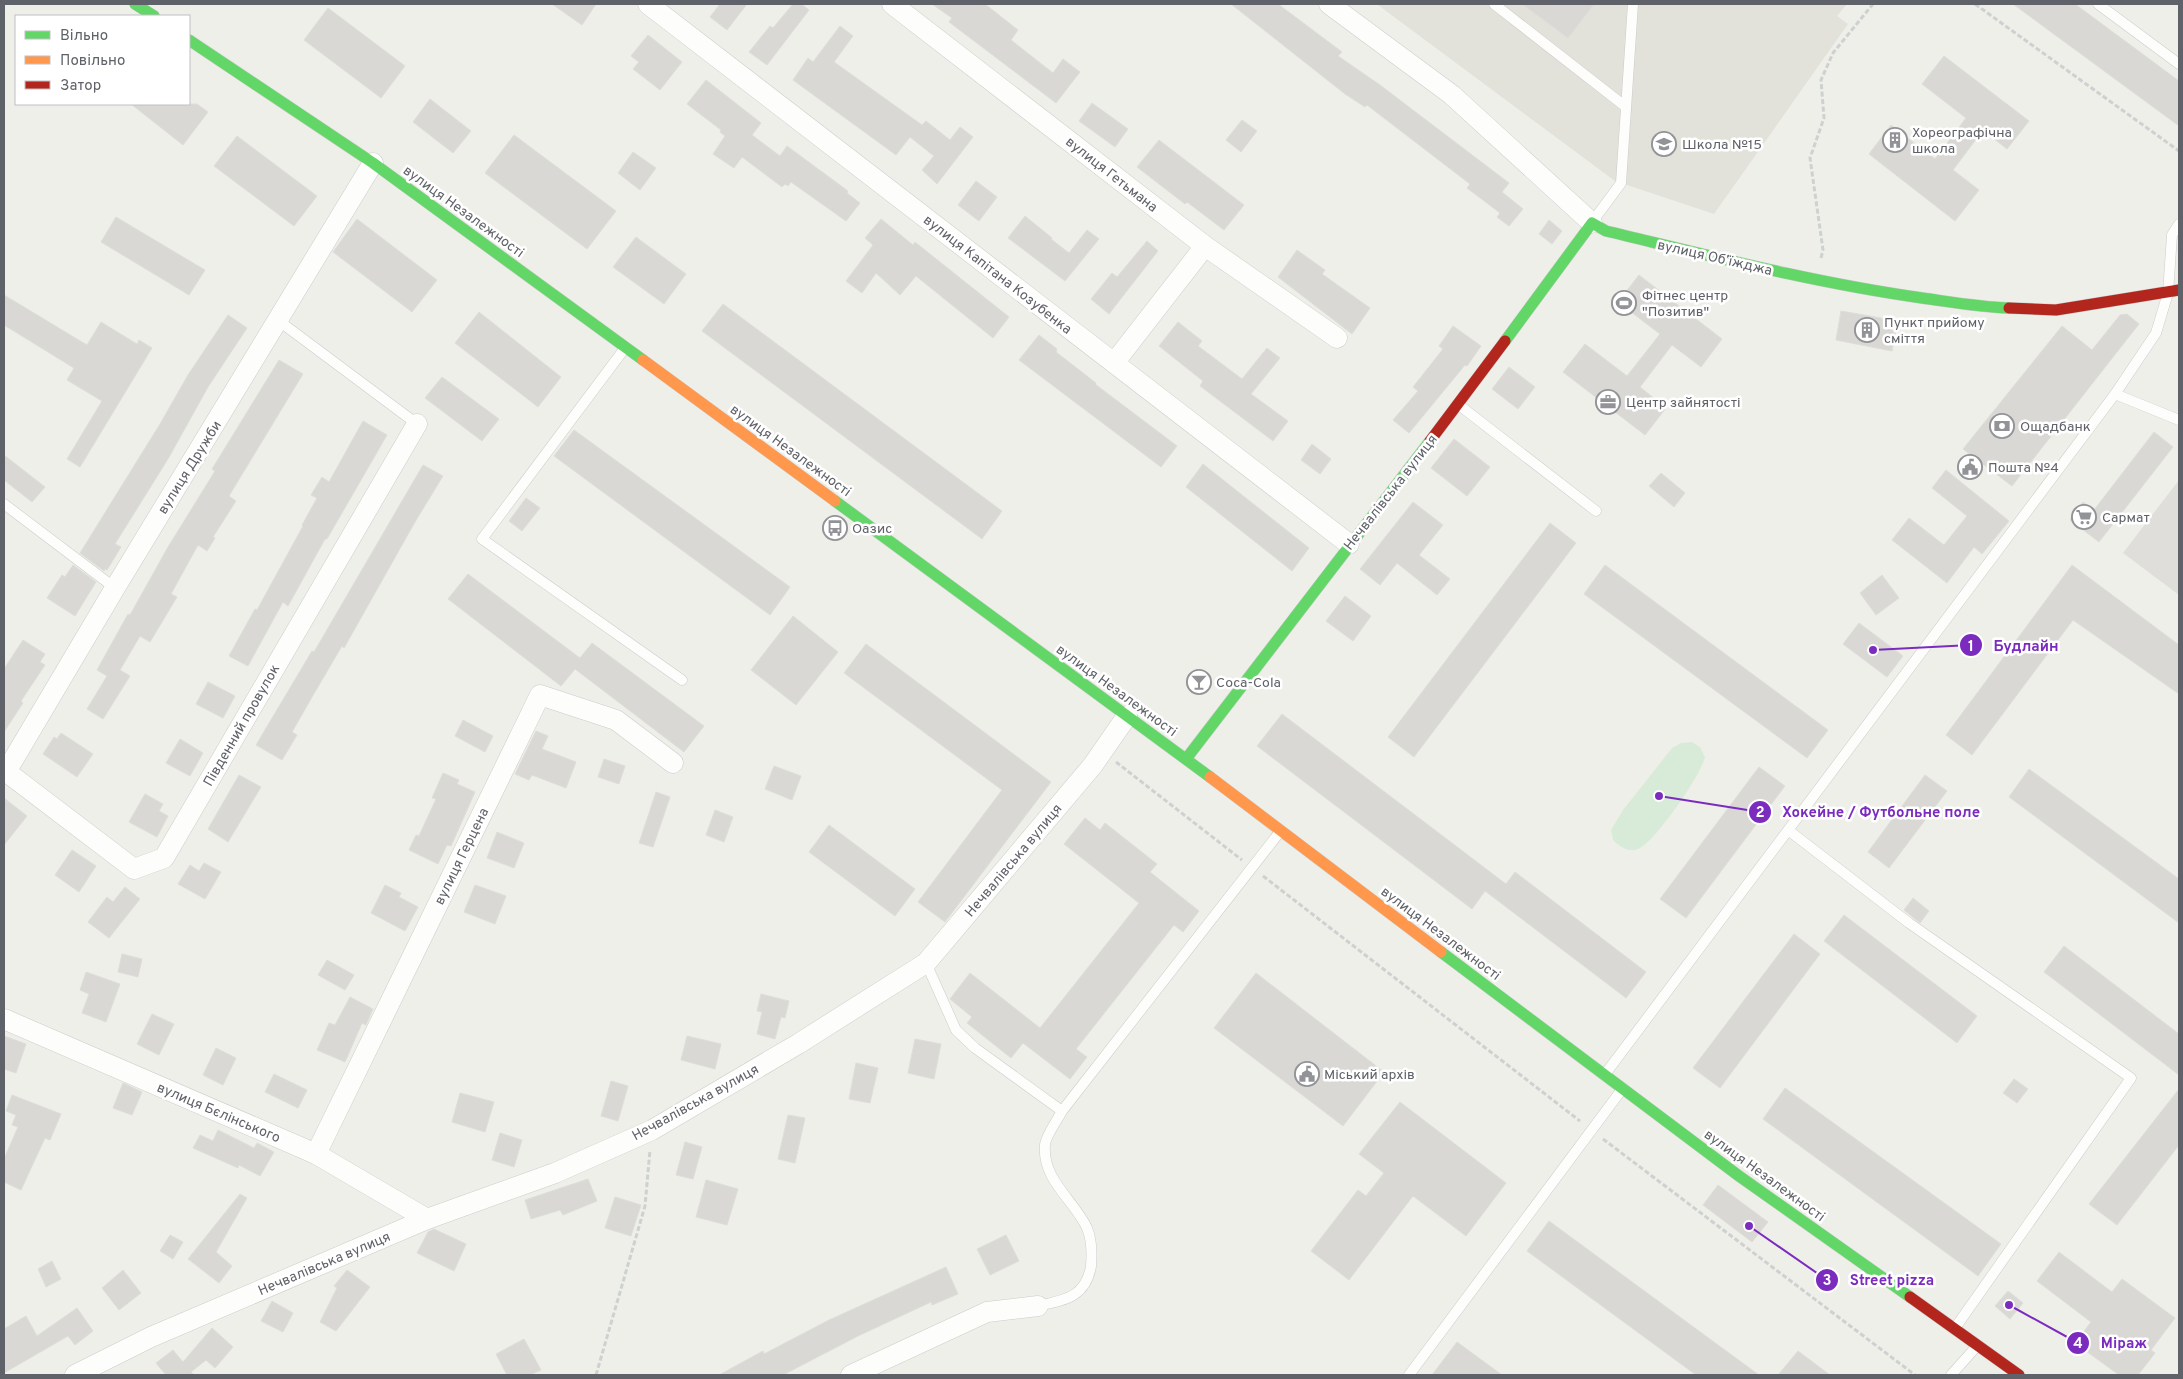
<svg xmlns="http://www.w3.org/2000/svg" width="2183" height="1379" font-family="Overpass,sans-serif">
<rect width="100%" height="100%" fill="#efefea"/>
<path fill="#dfdeda" d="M2179,480V595L2123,553Z"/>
<path fill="#e2e1da" d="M1379,4H1847L1837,16L1848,24L1714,214L1615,181L1378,5Z"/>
<path fill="#d8ebd8" d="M1692,742L1700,747L1705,757C1701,775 1657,839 1640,848C1630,854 1620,847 1613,840L1611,830L1623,810L1672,748L1681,743Z"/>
<path fill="#d9d8d5" stroke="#deded9" d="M552,4H596L582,25Z
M720,4H747L727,30L710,17Z
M793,4H801L809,10L767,65L749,52L770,26L773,28Z
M932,4H985L1018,30L1011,40L1053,73L1063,59L1080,72L1056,103L949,22L952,18Z
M1231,4H1278L1342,52L1338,56L1380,85L1509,183L1502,192L1523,209L1509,226L1497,217L1500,213L1467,188L1470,184L1367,105L1365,107L1345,94Z
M1522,4H1594L1568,38Z
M2013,4H2075L2179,81V126Z
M328,8L405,66L381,98L304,40Z
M840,26L853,36L834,62L922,125L926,121L950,140L960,127L973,137L937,184L922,170L934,156L910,137L896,155L793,80L808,58L813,62Z
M648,35L682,62L660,90L633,69L639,62L631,56Z
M1944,56L2029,121L2007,149L1983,130L1953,170L1979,190L1955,221L1869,154L1891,125L1935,159L1966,118L1922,84Z
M706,80L761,123L752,135L780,156L787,146L848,191L847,193L860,203L846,221L791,182L788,186L785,184L782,187L742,157L734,168L713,154L725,136L720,132L721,130L687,104Z
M430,99L471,131L453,153L413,122Z
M1092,103L1128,129L1115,147L1079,121Z
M131,104H197L208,112L183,145Z
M1242,120L1257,131L1241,152L1226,140Z
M514,135L616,211L587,249L485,173Z
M237,136L317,196L294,226L214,166Z
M1159,140L1244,205L1224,230L1187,202L1185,204L1137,167Z
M633,152L656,168L640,190L618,173Z
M976,181L997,197L979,221L958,205Z
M1025,216L1052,238L1051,239L1069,253L1087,230L1099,239L1065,281L1008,238Z
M116,217L205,270L189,295L101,242Z
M357,219L437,280L412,312L333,252Z
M881,219L913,245L915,242L1009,317L993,338L916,276L900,295L876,273L862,293L846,281L873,245L865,238Z
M1549,220L1562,231L1552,244L1539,234Z
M636,237L686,274L664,304L613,267Z
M1147,241L1158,251L1109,314L1091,299L1112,273L1117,277Z
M1297,250L1325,270L1322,274L1370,308L1352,334L1278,277Z
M1639,275L1722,339L1701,367L1672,345L1640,387L1666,408L1645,435L1563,372L1585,344L1627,376L1660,334L1618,302Z
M4,295L87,345L101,322L137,344L139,340L152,348L80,467L67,459L102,401L67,380L74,368L4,325Z
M723,304L1002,511L982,539L702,331Z
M1841,311L1898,321L1892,351L1836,340Z
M479,312L561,377L538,407L455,343Z
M2127,314L2139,324L2012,486L1963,449L2062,326L2092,350L2120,315Z
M228,315L247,328L208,387L168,459L115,544L121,547L107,570L105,569L104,571L80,553L160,424L188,375Z
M1178,322L1202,341L1198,346L1242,379L1267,348L1280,358L1251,394L1288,421L1273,441L1200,386L1203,381L1159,346Z
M1453,326L1481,346L1467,366L1465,365L1409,433L1393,420L1418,391L1413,387L1443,349L1439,346Z
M1039,335L1057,349L1056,352L1096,383L1095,384L1177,446L1161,467L1019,360Z
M279,360L303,374L229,496L236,501L213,537L215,538L207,551L198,545L171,594L177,597L150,642L140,636L120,670L130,676L103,719L87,709L107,676L97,670L128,614L130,615L168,547L215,471L212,469Z
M1509,367L1535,387L1518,409L1492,389Z
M442,377L499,419L482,441L425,398Z
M363,421L387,435L327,539H325L288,606L283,602L248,666L229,656L255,609L257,610L303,526L302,525L317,498L311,495L322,477L329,482Z
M574,430L790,587L770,615L554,456Z
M2154,432L2173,447L2099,542L2070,520L2083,502L2094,510Z
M1454,439L1490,467L1467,496L1431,468Z
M1312,444L1331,459L1320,474L1301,460Z
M4,455L45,487L32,502L4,480Z
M1203,464L1309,548L1292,571L1186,487Z
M423,465L443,476L415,522L344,648L342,646L312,697L292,732L297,735L282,760L256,745L312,651L314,652Z
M1946,470L2009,521L1982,554L1974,547L1947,583L1892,540L1909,518L1944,545L1967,516L1932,488Z
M1661,473L1685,493L1674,507L1649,486Z
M526,498L540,508L522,531L509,521Z
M1413,502L1443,525L1419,555L1450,579L1437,595L1397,563L1380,585L1360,569Z
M1550,523L1576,543L1414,757L1388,737Z
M73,565L96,582L75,616L47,598L62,575L65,577Z
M1605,565L1828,730L1807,758L1584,594Z
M2072,565L2179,645V694L2073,620L1972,755L1946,735Z
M468,574L580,658L592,643L704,726L684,752L575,669L561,686L448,599Z
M1882,575L1899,598L1876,615L1860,593Z
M1345,596L1371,616L1353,641L1326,621Z
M793,616L838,652L796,705L751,670Z
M1859,623L1903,656L1887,677L1843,644Z
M23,640L45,654L40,662L45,665L21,701L23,703L4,732V669Z
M866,644L1051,782L945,922L918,902L1002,790L844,673Z
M208,682L235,696L223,718L196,704Z
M1282,714L1506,884L1515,872L1646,972L1626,998L1485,891L1472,909L1257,746Z
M463,720L493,736L485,752L455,736Z
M536,731L548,736L542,749L576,762L566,788L532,775L529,780L515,774Z
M61,733L93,754L77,777L43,754L54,737L57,739Z
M180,739L203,753L190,776L166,763Z
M604,759L625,766L619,784L598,777Z
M774,766L801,776L792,800L765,789Z
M1759,767L1785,786L1686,918L1660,899Z
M2029,769L2179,879V923L2009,797Z
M443,773L459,780L457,784L475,792L451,846L447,845L438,864L409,850L416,835L419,836L436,799L432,798Z
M239,775L261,787L228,842L208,829Z
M1925,775L1947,791L1889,868L1868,852Z
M656,792L670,797L653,847L639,843Z
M145,794L163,804L159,811L168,816L157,837L129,822Z
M4,798L27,816L4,845Z
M715,810L733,817L724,842L706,835Z
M1085,818L1100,830L1105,823L1157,864L1150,872L1199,911L1183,932L1174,925L1076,1049L1087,1057L1070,1079L1023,1043L1011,1058L967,1023L972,1017L950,999L970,973L1040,1028L1139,903L1064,844Z
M829,825L915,889L895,916L809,852Z
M497,832L524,843L514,868L487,858Z
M72,850L96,866L79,892L55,875Z
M204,863L221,872L205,899L178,884L190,865L199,871Z
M385,885L401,893L399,897L418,907L405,931L371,913Z
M475,885L506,896L495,924L464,912Z
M125,887L140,899L109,938L88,922L107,897L113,902Z
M1913,898L1929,911L1920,923L1904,910Z
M1844,915L1977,1016L1957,1043L1824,941Z
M1794,934L1820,954L1720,1088L1693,1068Z
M2064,946L2179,1034V1075L2044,972Z
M122,954L142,959L138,977L118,972Z
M327,960L354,975L345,990L318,975Z
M86,972L120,984L106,1022L82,1013L89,994L80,990Z
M1256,973L1384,1072L1343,1126L1214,1028Z
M761,994L789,1001L785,1018L781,1017L775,1039L757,1034L762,1012L757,1011Z
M350,997L373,1009L366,1025L362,1023L345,1062L317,1050L329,1023L335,1025Z
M152,1014L174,1024L159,1055L137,1044Z
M4,1036L26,1044L16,1073L4,1069Z
M687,1036L721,1044L715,1069L681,1060Z
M915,1039L941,1044L934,1079L908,1073Z
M216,1048L236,1058L223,1085L203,1075Z
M856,1063L878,1068L870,1103L849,1099Z
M274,1074L307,1090L298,1108L265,1092Z
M2014,1079L2028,1089L2017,1103L2003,1093Z
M611,1081L628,1086L618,1121L601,1116Z
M123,1083L142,1092L132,1115L113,1108Z
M1785,1088L2001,1244L1978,1276L1763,1119Z
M2179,1089V1145L2117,1225L2089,1204Z
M460,1093L494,1102L485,1132L452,1122Z
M12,1095L61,1114L50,1140L45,1138L21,1190L4,1182V1159L18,1127L12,1125L16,1115L6,1111Z
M1400,1102L1506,1183L1466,1236L1413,1196L1349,1280L1311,1251L1358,1190L1366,1196L1384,1173L1359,1154Z
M788,1115L805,1118L795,1163L778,1159Z
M218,1130L254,1148L257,1143L274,1152L260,1176L239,1165L238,1168L193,1148L200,1135L213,1141Z
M500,1133L522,1140L514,1167L492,1160Z
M685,1142L702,1147L693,1179L676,1175Z
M588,1179L597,1201L563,1215L560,1210L531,1219L525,1200Z
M706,1180L738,1189L727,1225L696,1217Z
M1718,1185L1768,1222L1752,1242L1703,1205Z
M240,1194L247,1198L216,1252L232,1266L219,1283L188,1259Z
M615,1197L641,1205L631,1236L605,1228Z
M1549,1221L1759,1375H1696L1527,1251Z
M434,1229L466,1244L454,1271L417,1253L428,1232Z
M170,1235L183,1242L173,1259L160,1251Z
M1006,1235L1019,1261L990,1275L977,1249Z
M2059,1252L2112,1292L2122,1279L2175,1318L2151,1350L2155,1353L2138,1375H2119L2075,1343L2091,1322L2037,1281Z
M52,1261L61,1279L46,1287L38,1269Z
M946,1267L958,1294L932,1305L931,1302L858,1336L783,1375H719L763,1351L764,1354L829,1320Z
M123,1270L141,1293L119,1310L102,1288Z
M347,1270L370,1287L336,1331L320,1322L337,1288L334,1286Z
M2008,1291L2023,1303L2010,1319L1995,1306Z
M272,1301L293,1313L283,1332L261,1321Z
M77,1308L93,1331L75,1345L68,1336L4,1373V1329L26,1316L37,1336Z
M212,1328L233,1347L215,1368L206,1360L191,1372L194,1375H166L156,1363L173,1350L183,1362Z
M524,1339L541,1370L530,1375H507L496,1354Z
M1457,1342L1502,1375H1432Z
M1798,1351L1830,1375H1778Z"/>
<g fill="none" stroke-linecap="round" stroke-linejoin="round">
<defs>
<path id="lane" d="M1494,4L1626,107
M2098,4L2179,64
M1593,221L1621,183L1633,4
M279,321L417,424
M625,348L482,539L682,680
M2115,394L2179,420
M1459,405L1596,511
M4,504L115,588
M1788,830L1909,923L2131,1078L1955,1328
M926,963L956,1030L975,1048L1062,1111
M1606,1073L2115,394L2156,333L2168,293L2172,235L2179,224
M1038,1306C1065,1300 1086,1297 1091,1266C1092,1254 1092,1240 1087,1228C1074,1200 1042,1180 1045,1145C1045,1137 1058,1119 1062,1111L1279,833
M1409,1375L1623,1088
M1951,1375L1977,1346"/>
<path id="street" d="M648,4L1349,544
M892,4L1205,246L1337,338
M1329,4L1452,95L1592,223
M1114,363L1205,246
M4,770L134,869L164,858L417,424
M6,772L115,588L373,163
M4,1019L316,1154L427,1219
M316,1154L540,695L616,720L673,763
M75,1375L151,1337L427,1219L555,1173L652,1130L798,1044L926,963L1093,765L1127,716
M851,1375L987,1312L1038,1306"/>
<path id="fast" d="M135,4L154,16
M189,40L373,163L643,360
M1505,341L1592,223L1606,231C1711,256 1815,283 1922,298C1951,302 1979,307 2009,308
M835,501L1210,777
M1186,759L1430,441
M1441,952L1739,1176L1910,1297"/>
<path id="slow" d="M643,360L835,501
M1210,777L1441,952"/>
<path id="jam" d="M2009,308L2056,310L2179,290
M1430,441L1505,341
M1910,1297L2019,1375"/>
</defs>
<use href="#lane" stroke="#cbcbcb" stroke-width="11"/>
<use href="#street" stroke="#cbcbcb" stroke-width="21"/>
<use href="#fast" stroke="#ccc" stroke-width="12"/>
<use href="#slow" stroke="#ccc" stroke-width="12"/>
<use href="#jam" stroke="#ccc" stroke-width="12"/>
<path stroke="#cdd1cf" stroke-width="3" stroke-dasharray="5 2.5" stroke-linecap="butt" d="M1975,4L2179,151
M1821,258L1823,250L1810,158L1824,118L1821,80L1833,53L1873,4
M1116,762L1242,860
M1263,876L1580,1121
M1603,1139L1915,1375
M596,1375L645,1206L650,1150"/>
<use href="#lane" stroke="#fdfdfc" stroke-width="10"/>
<use href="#street" stroke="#fdfdfc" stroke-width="20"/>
<use href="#fast" stroke="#63d668" stroke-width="11"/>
<use href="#slow" stroke="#ff974d" stroke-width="11"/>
<use href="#jam" stroke="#b3261e" stroke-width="11"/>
</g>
<defs>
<symbol id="building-ring" viewBox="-11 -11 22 22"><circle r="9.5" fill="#fff" stroke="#919396" stroke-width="1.5"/><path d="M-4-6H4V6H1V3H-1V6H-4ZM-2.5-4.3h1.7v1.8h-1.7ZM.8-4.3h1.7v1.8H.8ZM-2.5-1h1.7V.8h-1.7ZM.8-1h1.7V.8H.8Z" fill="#919396"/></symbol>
<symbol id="school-ring" viewBox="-11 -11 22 22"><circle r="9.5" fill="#fff" stroke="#919396" stroke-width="1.5"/><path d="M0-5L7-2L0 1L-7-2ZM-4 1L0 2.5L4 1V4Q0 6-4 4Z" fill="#919396"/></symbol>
<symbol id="stadium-ring" viewBox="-11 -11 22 22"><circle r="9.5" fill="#fff" stroke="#919396" stroke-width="1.5"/><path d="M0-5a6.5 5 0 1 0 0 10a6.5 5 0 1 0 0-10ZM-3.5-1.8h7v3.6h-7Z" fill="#919396"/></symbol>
<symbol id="office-ring" viewBox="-11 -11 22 22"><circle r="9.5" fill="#fff" stroke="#919396" stroke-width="1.5"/><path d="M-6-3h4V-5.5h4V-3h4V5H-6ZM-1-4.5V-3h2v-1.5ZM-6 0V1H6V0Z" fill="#919396"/></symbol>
<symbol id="bank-ring" viewBox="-11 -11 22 22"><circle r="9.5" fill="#fff" stroke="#919396" stroke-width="1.5"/><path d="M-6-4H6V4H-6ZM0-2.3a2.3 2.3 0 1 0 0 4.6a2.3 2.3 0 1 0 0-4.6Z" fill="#919396"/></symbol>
<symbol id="civic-ring" viewBox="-11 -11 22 22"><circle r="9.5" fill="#fff" stroke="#919396" stroke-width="1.5"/><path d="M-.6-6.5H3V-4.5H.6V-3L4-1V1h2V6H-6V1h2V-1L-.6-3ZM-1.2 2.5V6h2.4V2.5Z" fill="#919396"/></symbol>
<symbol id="supermarket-ring" viewBox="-11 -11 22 22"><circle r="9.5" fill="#fff" stroke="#919396" stroke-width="1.5"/><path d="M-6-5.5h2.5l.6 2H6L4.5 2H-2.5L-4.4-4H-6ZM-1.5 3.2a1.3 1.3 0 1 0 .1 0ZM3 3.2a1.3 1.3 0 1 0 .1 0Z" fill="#919396"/></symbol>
<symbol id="bus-ring" viewBox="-11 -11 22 22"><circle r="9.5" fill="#fff" stroke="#919396" stroke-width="1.5"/><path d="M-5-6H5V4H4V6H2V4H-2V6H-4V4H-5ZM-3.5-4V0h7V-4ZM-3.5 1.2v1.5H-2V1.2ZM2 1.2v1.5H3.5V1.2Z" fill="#919396"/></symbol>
<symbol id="bar-ring" viewBox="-11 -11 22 22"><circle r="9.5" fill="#fff" stroke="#919396" stroke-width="1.5"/><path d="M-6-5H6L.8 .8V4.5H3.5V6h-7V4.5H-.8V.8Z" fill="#919396"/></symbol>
</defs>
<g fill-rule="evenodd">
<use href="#building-ring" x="1881" y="126" width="28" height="28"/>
<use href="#school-ring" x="1650" y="130" width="28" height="28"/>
<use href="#stadium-ring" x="1610" y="289" width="28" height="28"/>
<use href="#building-ring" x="1853" y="316" width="28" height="28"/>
<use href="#office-ring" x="1594" y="388" width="28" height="28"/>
<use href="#bank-ring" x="1988" y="412" width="28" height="28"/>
<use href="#civic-ring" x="1956" y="453" width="28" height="28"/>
<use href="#supermarket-ring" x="2070" y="503" width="28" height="28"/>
<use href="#bus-ring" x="821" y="514" width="28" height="28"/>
<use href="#bar-ring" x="1185" y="668" width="28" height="28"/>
<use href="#civic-ring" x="1293" y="1060" width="28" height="28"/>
</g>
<g text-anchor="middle" stroke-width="5" stroke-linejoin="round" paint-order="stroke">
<g font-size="14" fill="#5f6268" stroke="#fff" text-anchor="start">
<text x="1912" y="137">Хореографічна<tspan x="1912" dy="16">школа</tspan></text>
<text x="1682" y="149">Школа №15</text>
<text x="1642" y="300">Фітнес центр<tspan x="1642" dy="16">"Позитив"</tspan></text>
<text x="1884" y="327">Пункт прийому<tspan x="1884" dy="16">сміття</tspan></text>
<text x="1626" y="407">Центр зайнятості</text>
<text x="2020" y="431">Ощадбанк</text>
<text x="1988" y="472">Пошта №4</text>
<text x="2102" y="522">Сармат</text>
<text x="852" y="533">Оазис</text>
<text x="1216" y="687">Coca-Cola</text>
<text x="1324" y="1079">Міський архів</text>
</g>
<g font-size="14" fill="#5f6268" stroke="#fff">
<text transform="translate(1112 174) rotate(38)" y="5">вулиця Гетьмана</text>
<text transform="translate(464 211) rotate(36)" y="5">вулиця Незалежності</text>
<text transform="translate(1715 257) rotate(13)" y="5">вулиця Обʼїжджа</text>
<text transform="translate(998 274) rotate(38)" y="5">вулиця Капітана Козубенка</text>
<text transform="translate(791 450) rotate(36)" y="5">вулиця Незалежності</text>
<text transform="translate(189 467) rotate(-58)" y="5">вулиця Дружби</text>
<text transform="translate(1390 492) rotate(-52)" y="5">Нечвалівська вулиця</text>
<text transform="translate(1117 690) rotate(36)" y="5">вулиця Незалежності</text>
<text transform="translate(241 725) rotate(-60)" y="5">Південний провулок</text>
<text transform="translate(461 856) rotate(-64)" y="5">вулиця Герцена</text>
<text transform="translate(1013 860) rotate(-50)" y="5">Нечвалівська вулиця</text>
<text transform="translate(1441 933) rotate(37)" y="5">вулиця Незалежності</text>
<text transform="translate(695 1102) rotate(-29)" y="5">Нечвалівська вулиця</text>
<text transform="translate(219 1112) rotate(23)" y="5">вулиця Бєлінського</text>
<text transform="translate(1765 1175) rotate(36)" y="5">вулиця Незалежності</text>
<text transform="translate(324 1263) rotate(-23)" y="5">Нечвалівська вулиця</text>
</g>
</g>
<path fill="none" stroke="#7b2cbf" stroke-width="2" d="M1873 650L1971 645M1659 796L1760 812M1749 1226L1827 1280M2009 1305L2078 1343"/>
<g fill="#7b2cbf" stroke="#fff" stroke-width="2">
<circle cx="1873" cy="650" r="5"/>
<circle cx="1659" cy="796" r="5"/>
<circle cx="1749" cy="1226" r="5"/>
<circle cx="2009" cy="1305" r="5"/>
<circle cx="1971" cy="645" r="12"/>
<circle cx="1760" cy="812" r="12"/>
<circle cx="1827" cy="1280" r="12"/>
<circle cx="2078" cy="1343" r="12"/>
</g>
<g font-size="15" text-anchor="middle" font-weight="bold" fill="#fff">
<text x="1971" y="651">1</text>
<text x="1760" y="817">2</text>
<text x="1827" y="1285">3</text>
<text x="2078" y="1348">4</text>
</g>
<g font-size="15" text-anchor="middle" font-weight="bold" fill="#7b2cbf" stroke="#fff" stroke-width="5" stroke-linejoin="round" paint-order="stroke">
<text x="2026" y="651">Будлайн</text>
<text x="1881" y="817">Хокейне / Футбольне поле</text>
<text x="1892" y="1285">Street pizza</text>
<text x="2124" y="1348">Міраж</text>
</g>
<rect width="2183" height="1379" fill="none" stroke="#5f6268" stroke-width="10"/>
<rect x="15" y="15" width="175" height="90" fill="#ffffff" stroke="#bfc0c3"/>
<rect x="25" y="31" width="25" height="8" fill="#63d668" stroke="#bfc0c3"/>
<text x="60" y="40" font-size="15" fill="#5f6268">Вільно</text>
<rect x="25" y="56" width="25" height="8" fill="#ff974d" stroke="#bfc0c3"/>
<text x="60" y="65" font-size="15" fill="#5f6268">Повільно</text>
<rect x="25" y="81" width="25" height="8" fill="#b3261e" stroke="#bfc0c3"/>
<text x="60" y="90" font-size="15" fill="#5f6268">Затор</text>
</svg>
